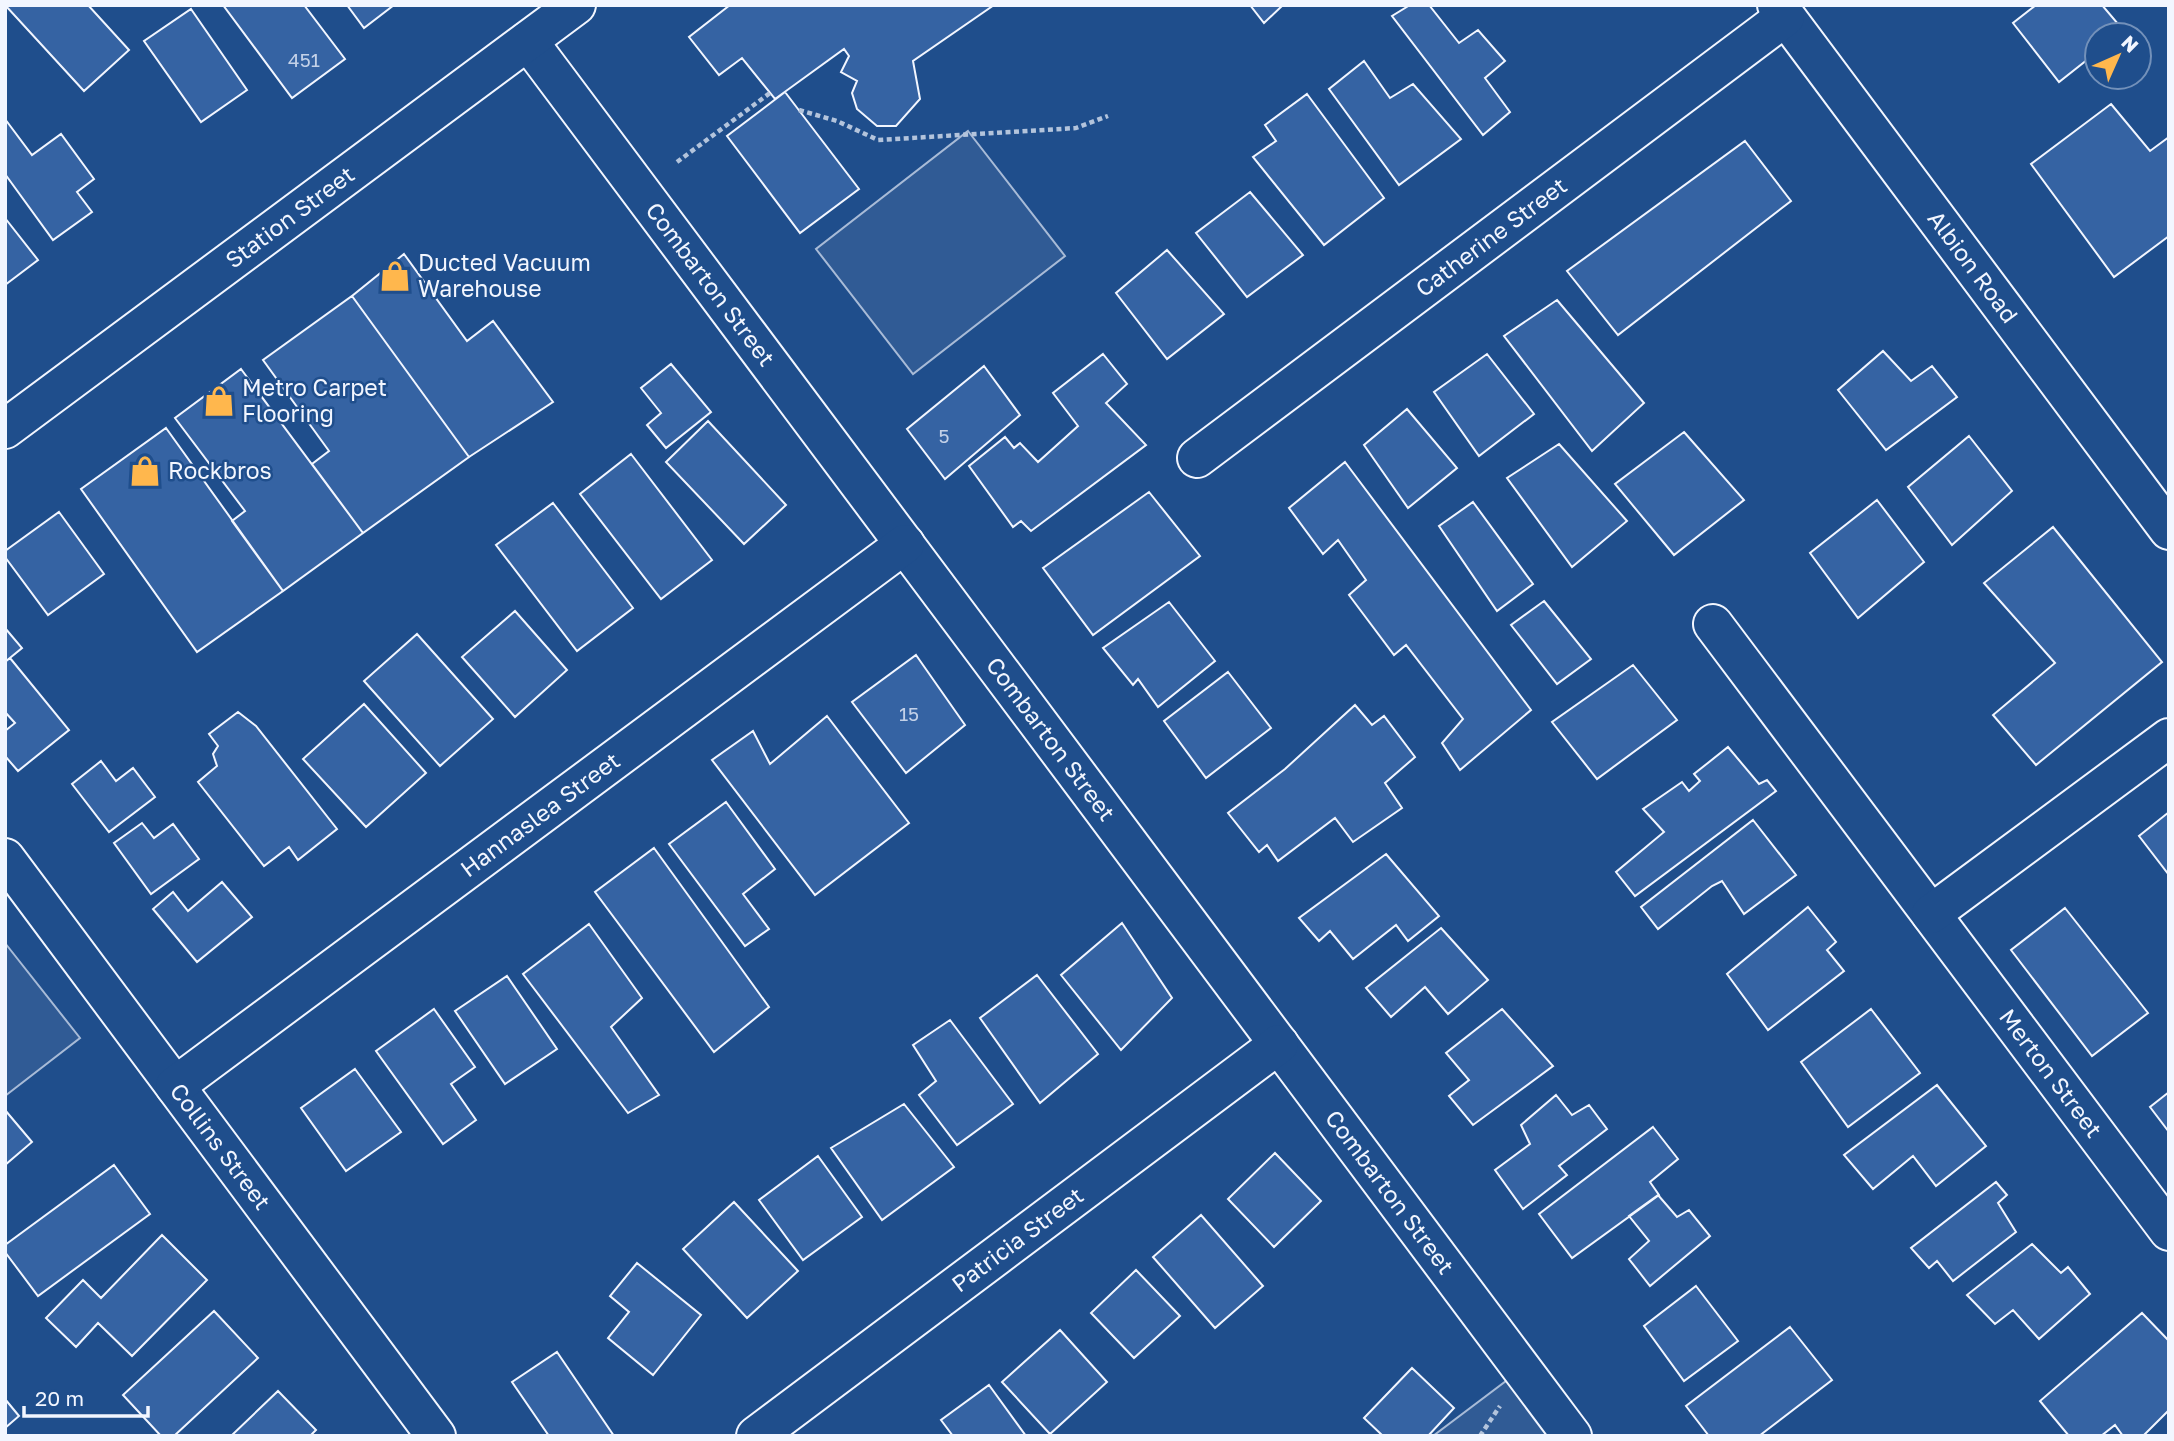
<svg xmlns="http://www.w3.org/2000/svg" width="2174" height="1441" font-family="'Golos Text',sans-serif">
<rect width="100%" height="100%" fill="#1f4e8c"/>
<path fill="#305b95" stroke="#a8bbd7" stroke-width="2" d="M968,131L1065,256L913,374L816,249Z
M5,943L80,1038L5,1096Z
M1522,1369L1572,1436H1433Z"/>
<path fill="#3563a3" stroke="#f2f6ff" stroke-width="2" d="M5,5H88L129,50L84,91Z
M223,5H304L345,59L292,98Z
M347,5H394L364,28Z
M730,5H994L913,61L920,99L896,126H877L857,109L852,93L857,81L841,72L849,56L844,49L775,99L742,58L719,75L689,37Z
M1250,5H1283L1264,23Z
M1410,5H1429L1459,43L1478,30L1505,61L1485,78L1510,112L1483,135L1392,16Z
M2036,5H2102L2124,31L2118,35H2097V52L2059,82L2013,23Z
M191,9L247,90L201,122L144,41Z
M1364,61L1390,98L1413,84L1461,139L1399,185L1329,89Z
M785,92L859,189L800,233L727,136Z
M1307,94L1384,198L1324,245L1253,157L1276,141L1265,125Z
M2111,104L2150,151L2169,137V236L2114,277L2031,164Z
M5,119L32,155L61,134L94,179L77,192L92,212L53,240L5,174Z
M1745,141L1791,201L1618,335L1567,271Z
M1250,192L1303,255L1247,297L1196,233Z
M5,218L38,260L5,285Z
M1167,250L1224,314L1167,359L1116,293Z
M404,254L467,341L493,321L553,402L469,457L352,296Z
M352,296L469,457L363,533L312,464L329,451L263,360Z
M1557,300L1644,403L1592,451L1504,336Z
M1883,351L1911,381L1932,366L1957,397L1886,450L1838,390Z
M1103,354L1127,384L1106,403L1146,445L1031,531L1021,521L1013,527L969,466L1005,437L1014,448L1020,443L1038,462L1078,426L1053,393Z
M1487,354L1534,414L1479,456L1434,392Z
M671,364L711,412L666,448L647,425L661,413L641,388Z
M984,366L1020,415L945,479L907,429Z
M241,369L363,533L283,591L232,521L245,511L175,418Z
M1407,409L1457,468L1408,508L1364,445Z
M708,421L786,505L744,544L666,462Z
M166,428L283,591L197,652L81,489Z
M1684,432L1744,500L1674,555L1615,484Z
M1969,436L2012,491L1952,545L1908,487Z
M1559,444L1627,521L1572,567L1507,478Z
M631,454L712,560L661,599L580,494Z
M1345,462L1531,710L1460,770L1442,743L1463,719L1406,645L1394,655L1349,595L1366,580L1338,540L1323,554L1289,508Z
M1149,492L1200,556L1093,635L1043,568Z
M1877,500L1924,562L1858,618L1810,553Z
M1473,502L1533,584L1497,611L1439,526Z
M553,503L633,608L577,651L496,545Z
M59,512L104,574L48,615L5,557V551Z
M2053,527L2162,662L2036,765L1993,715L2055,663L1984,583Z
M1544,601L1591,659L1557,684L1511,625Z
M1169,602L1215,661L1158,707L1138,679L1133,685L1103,648Z
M515,611L567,670L515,717L462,657Z
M5,628L22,648L5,662Z
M417,634L493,719L440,766L364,681Z
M916,655L965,725L906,773L852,702Z
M10,658L69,730L18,771L5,756V731L15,723L5,712V662Z
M1633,665L1677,720L1597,779L1552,722Z
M1228,672L1271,728L1206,778L1164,721Z
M364,704L426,773L366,827L303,759Z
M1355,705L1372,725L1384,716L1415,757L1385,783L1402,808L1353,842L1335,818L1278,861L1267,845L1259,852L1228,813L1285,769Z
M238,712L256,726L337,829L298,860L289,847L264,866L198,782L217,766L213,754L218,746L209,734Z
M827,716L909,823L815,895L712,760L753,731L770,764Z
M1728,747L1759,784L1767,780L1776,791L1635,896L1616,872L1664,832L1643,809L1682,782L1689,791L1700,781L1694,774Z
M101,761L116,781L133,768L155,797L109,832L72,784Z
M726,802L775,869L743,894L769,929L745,946L669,844Z
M2169,812V875L2139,836Z
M1753,820L1796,875L1744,914L1722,881L1712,886L1658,929L1641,907Z
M142,823L154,838L173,824L199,859L151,894L114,843Z
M654,848L769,1007L714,1052L595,892Z
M1386,854L1439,916L1408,941L1396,925L1353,959L1330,931L1319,941L1299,918Z
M222,882L252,917L197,962L153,909L173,892L188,911Z
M1808,907L1836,942L1827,950L1844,971L1768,1030L1727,974Z
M2065,908L2148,1013L2092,1056L2011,950Z
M1122,923L1172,998L1121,1050L1061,975Z
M589,924L642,998L611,1027L659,1095L628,1113L523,974Z
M1441,928L1488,980L1448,1014L1425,987L1391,1017L1366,988Z
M1037,975L1098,1054L1040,1103L980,1018Z
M507,976L557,1049L505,1084L455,1011Z
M434,1009L475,1067L451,1084L476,1120L443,1144L376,1051Z
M1502,1009L1553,1066L1473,1125L1449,1096L1469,1080L1446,1053Z
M1871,1009L1920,1073L1848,1127L1801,1062Z
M950,1020L1013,1104L957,1145L919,1095L936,1081L913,1045Z
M355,1069L401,1132L346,1171L301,1108Z
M1937,1085L1986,1146L1936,1186L1913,1156L1873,1189L1844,1155Z
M2169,1092V1132L2150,1107Z
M1556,1095L1572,1115L1589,1105L1607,1129L1559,1166L1567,1175L1523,1209L1495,1170L1530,1144L1521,1125Z
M904,1104L954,1167L882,1220L831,1148Z
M5,1110L32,1142L5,1165Z
M1653,1127L1678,1159L1650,1182L1659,1195L1572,1258L1539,1214Z
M1275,1153L1321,1201L1274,1247L1228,1199Z
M818,1156L862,1217L803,1260L759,1200Z
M114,1165L150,1214L38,1296L5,1252V1245Z
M1996,1182L2007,1195L1998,1203L2016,1232L1953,1281L1937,1261L1929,1268L1911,1248Z
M1658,1195L1677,1217L1689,1210L1710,1236L1650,1286L1629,1259L1649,1241L1629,1216Z
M734,1202L798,1271L747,1318L683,1249Z
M1201,1215L1263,1286L1215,1328L1153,1257Z
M162,1235L207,1280L132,1356L98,1323L76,1347L46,1318L83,1280L101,1298Z
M2032,1244L2061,1273L2068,1267L2090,1294L2039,1339L2013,1310L1995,1324L1967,1295Z
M637,1263L701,1315L653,1375L608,1338L629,1312L610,1296Z
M1136,1270L1180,1316L1134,1358L1091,1313Z
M1696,1286L1738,1341L1684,1381L1644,1326Z
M214,1311L258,1358L174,1436H161L123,1395Z
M2142,1313L2169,1341V1410L2143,1436H2123L2115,1425L2101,1436H2069L2040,1401Z
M1790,1327L1832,1380L1759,1436H1709L1686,1406Z
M1060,1330L1107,1382L1050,1434L1002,1382Z
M557,1352L614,1436H549L512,1382Z
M1412,1368L1454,1408L1428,1436H1383L1364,1418Z
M989,1385L1026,1436H953L941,1420Z
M278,1391L316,1430L310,1436H231Z
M5,1399L19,1416L5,1428Z"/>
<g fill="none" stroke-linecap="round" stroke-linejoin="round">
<defs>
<g id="minor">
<path id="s1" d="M1777,5L2169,530"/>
<path id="s2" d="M528,41L1572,1436"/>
<path id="s3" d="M1197,458L1785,17"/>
<path id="s4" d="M1713,624L2169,1231"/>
<path id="s5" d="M5,858L436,1436"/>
<path d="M1931,914L2169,738"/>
<path id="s6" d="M175,1086L905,544"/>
<path id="s7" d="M756,1436L1279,1044"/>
</g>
<g id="major">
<path id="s8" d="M5,429L576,5"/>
</g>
</defs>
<use href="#minor" stroke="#f2f6ff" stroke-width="42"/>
<use href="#major" stroke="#f2f6ff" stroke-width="42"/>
<path stroke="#b3c4dc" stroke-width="4.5" stroke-dasharray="5 3.5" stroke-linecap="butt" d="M799,110L837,121L878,140L1076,128L1108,116
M677,162L770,93
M1480,1436L1500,1406"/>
<use href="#minor" stroke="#1f4e8c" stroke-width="38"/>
<use href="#major" stroke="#1f4e8c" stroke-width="38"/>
</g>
<defs>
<symbol id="shop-bare" viewBox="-9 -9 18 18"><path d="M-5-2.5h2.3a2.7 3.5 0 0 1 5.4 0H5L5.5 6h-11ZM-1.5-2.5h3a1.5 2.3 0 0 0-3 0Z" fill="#ffb74d" stroke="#1f4e8c" stroke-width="2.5" paint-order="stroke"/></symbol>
</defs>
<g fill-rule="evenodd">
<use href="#shop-bare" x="373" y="254" width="44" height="44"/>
<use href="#shop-bare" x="197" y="379" width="44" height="44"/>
<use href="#shop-bare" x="123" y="449" width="44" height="44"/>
</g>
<g text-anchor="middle" stroke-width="5" stroke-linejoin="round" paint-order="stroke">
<g font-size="19" fill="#c3d1e8">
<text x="304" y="67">451</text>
<text x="944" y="443">5</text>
<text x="909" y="721">15</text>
</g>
<g font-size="23" fill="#f2f6ff" stroke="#1f4e8c">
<text dy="8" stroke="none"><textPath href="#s8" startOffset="355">Station Street</textPath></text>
<text dy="8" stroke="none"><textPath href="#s3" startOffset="368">Catherine Street</textPath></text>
<text dy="8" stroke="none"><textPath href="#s1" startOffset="327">Albion Road</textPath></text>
<text dy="8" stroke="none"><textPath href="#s2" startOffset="304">Combarton Street</textPath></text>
<text dy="8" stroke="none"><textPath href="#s2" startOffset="872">Combarton Street</textPath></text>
<text dy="8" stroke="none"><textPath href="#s6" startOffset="455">Hannaslea Street</textPath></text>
<text dy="8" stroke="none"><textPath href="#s4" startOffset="562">Merton Street</textPath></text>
<text dy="8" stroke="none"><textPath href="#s5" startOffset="360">Collins Street</textPath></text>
<text dy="8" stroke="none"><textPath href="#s2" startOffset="1438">Combarton Street</textPath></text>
<text dy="8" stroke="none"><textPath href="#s7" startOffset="327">Patricia Street</textPath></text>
</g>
<g font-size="23" fill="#f2f6ff" stroke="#1f4e8c" text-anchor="start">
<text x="418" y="271">Ducted Vacuum<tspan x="418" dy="26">Warehouse</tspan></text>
<text x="242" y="396">Metro Carpet<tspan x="242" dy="26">Flooring</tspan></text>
<text x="168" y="479">Rockbros</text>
</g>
</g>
<rect width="2174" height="1441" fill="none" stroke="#f2f6ff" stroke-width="14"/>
<g transform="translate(2118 56) rotate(45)"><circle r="33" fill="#1f4e8c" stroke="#7391ba" stroke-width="2"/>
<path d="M0-5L12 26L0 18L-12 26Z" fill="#ffb74d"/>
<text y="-10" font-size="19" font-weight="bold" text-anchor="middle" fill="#f2f6ff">N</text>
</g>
<path d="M24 1406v10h124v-10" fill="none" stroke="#f2f6ff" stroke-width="3.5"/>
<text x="35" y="1406" font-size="21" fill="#f2f6ff" stroke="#1f4e8c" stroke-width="5" paint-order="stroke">20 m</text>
</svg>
